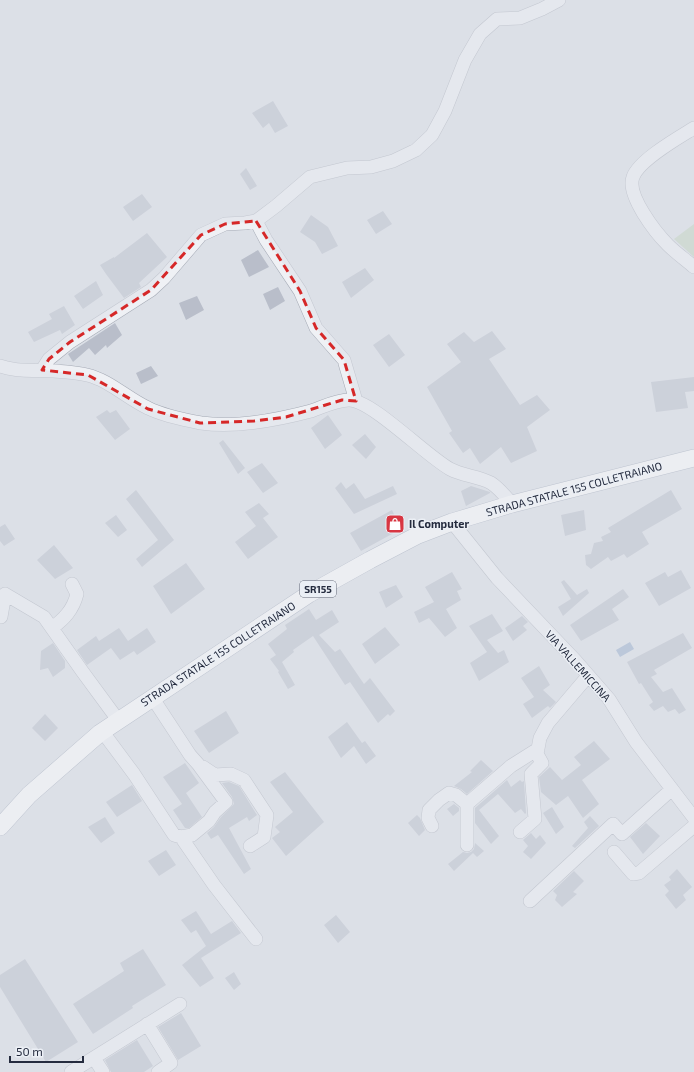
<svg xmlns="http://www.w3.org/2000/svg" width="694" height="1072" font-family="'Exo 2',sans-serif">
<rect width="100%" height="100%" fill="#dce0e7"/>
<path fill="#c0d2bc" d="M694,224V257L674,239Z"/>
<path fill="#94aacb" d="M630,642L634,649L620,657L616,650Z"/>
<path fill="#b9beca" d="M273,101L288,126L275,133L269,123L263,128L252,113Z
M246,168L257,186L250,190L240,174Z
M142,194L152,207L133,221L123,207Z
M383,211L392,224L376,234L367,220Z
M311,215L328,227L338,246L322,254L315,242L300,232Z
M147,233L167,257L139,283L141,287L124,298L106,274L100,265L114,257V258Z
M258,250L269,267L249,277L241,260Z
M365,268L374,280L351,298L342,282Z
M96,281L103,295L83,309L74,296Z
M278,287L285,301L270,310L263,294Z
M197,296L204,310L186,320L179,303Z
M64,306L75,325L62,334L60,330L34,342L28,332L52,319L49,314Z
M115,323L122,335L107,348L106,345L95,355L89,348L73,362L68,354Z
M492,331L506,349L489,359L520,405L537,395L550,410L527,427L537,451L511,463L501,447L480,464L470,448L463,453L449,433L452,431L427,387L461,362L447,344L464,332L474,342Z
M389,334L405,355L389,367L373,345Z
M151,366L158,376L141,384L136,373Z
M694,377V391L685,392L688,408L656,412L651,382Z
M107,410L110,413L116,410L130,429L115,440L96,417Z
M328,415L342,435L325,449L311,428Z
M365,434L376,447L366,459L352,445Z
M223,440L245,468L238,474L219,443Z
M262,463L278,483L263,493L247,472Z
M341,482L346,489L354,483L365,499L393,486L397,494L354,514L335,488Z
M471,486L490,492V493L466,506L461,491Z
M136,490L174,540L142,567L136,559L158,540L126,499Z
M671,490L682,509L642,532L649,544L627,558L624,554L611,561L608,557L591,569L586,565L585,555L591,554L594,543L603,541L601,537L611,532L608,528Z
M259,503L269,514L263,518L278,537L248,559L235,542L256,526L245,512Z
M392,510L401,529L361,551L350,533Z
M584,510L586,530L565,536L561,515Z
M116,515L127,530L118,537L105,523Z
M5,524L15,539L4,546L0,541V527Z
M54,545L73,568L55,579L37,560Z
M186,563L205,589L171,614L153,586Z
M681,570L691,588L659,606L645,583L665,572L668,577Z
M452,572L462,589L457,591L461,600L446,609L457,628L445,637L429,618L419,623L414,612L434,602L425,587Z
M564,580L577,595L587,589L589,593L563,616L558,607L571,599L561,582Z
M396,585L403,597L386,608L379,592Z
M623,589L629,597L612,609L619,620L581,641L570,625Z
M309,609L316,620L332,610L339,622L319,635L335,652L340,649L364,684L370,678L395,711L390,716L388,714L378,723L350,682L345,685L313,636L293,650L294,652L282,662L295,685L288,689L278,672L279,671L270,659L276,655L268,644L287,629L285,625Z
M492,614L503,631L487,640L498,653L504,650L509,662L479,681L470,663L487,652L469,626Z
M522,616L528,622L523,626L527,630L513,641L505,628Z
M385,627L400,645L375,664L362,644Z
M119,628L128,641L147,628L156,642L137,655L134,651L120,660L111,648L87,665L77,650L96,636L99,641Z
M683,633L692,648L654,670L657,674L651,677L663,692L672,688L686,710L679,714L675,709L668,712L663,706L654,711L649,705L653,702L641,683L639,684L627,662Z
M53,643L65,661V668L53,677L48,668L40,670L41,651Z
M539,666L550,685L543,690L556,702L550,708L548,706L532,718L523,704L534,697L521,678Z
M226,711L239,733L209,753L194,731Z
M45,714L58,728L45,741L32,728Z
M347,722L362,743L365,741L376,756L366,764L354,746L341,758L328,737Z
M594,741L610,759L582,780L599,804L583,818L568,796L556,805L541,792L539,777L550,767L562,780L581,765L574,757Z
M481,760L493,771L467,794L461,789L454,786L472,772L470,771Z
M185,763L199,783L186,793L202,817L189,828H185L173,810L182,804L163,777Z
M285,772L324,822L286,856L272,838L280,832L275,827L293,812L270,782Z
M507,780L511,787L520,780L522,782L524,781L526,813L525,814L521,809L515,813L498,794L479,810L499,836L491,844L475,823V808Z
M229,782L239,786L257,815L249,821L247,817L229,828L251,869L244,874L218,835L211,839L207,833L214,827L221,817L234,804L232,797L222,783Z
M132,785L142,801L117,817L106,802Z
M454,804L459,808V811L453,816L447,809Z
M552,807L564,827L556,834L543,813Z
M417,815L420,818L425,830L419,836L408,823Z
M590,816L599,826L575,848L572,846L588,828L584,822Z
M105,817L115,833L101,843L88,827Z
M646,823L660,836L643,854L630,837Z
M531,833L536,839L540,835L546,843L531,859L523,852L528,846L523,840Z
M475,843L484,851L477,857L473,853L454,871L448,864L463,852L467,853L471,852L474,849Z
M166,850L176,865L159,876L148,861Z
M677,869L692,887L683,895L686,900L676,909L665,895L669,891L664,885L671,880L669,877Z
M574,871L584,881L573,892L577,894L562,907L555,900L557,895L553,891Z
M196,911L211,934L232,921L241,933L201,958L214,978L200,987L182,965L206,946L196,930L191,933L181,920Z
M336,915L350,932L338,943L324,925Z
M143,949L166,985L132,1006L133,1008L93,1034L73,1004L124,971L120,963Z
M25,959L78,1042L46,1062L0,987V975Z
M234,972L241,984L234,990L225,978Z
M181,1013L201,1046L178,1060L158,1027Z
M137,1040L153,1066L144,1072H111L105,1060Z"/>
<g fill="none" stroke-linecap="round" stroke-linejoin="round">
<defs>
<path id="minor" d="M694,128C678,138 639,160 633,177C626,195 656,233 668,245C676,253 686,260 694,267
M256,221L266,240L300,291L316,328L344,360L356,401
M0,366C7,368 14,370 21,370C43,371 66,370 87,375C109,380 128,399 148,408C162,415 185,420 201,423C236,428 277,420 311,411C323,407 336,400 349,400C372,400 426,456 450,469C463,476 478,476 491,483C499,488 506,497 512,504
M42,370L49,359L70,342L151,290L164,278L201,235L225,224L245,223L256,221L276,206L310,177L347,168L371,167L393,161L416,150L432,135L445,111L465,60L480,34L497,19L520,18L542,9L559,0
M452,522L497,578L575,660L609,699L636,742L694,818
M1,617L5,594L44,617L82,671L118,720
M52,628C64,619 73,610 77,594L72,584
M102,731L134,774L174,835L181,837L192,835L209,821L215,812L226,802L198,764L190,755L152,697
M203,767L215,775L231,774L244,780L267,815L264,837L250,846
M432,826L428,818L429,810L439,800L449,793L456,795L467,804
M520,832L535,819L531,774L542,763L537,754L540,738L548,723L588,676
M181,837L214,885L256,939
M467,845V804L511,766L538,749
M614,852L633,874L639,873L694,826
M530,901L613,824L622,834L672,789
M147,1024L171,1063L158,1072
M94,1058L103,1072
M71,1072L180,1004"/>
<path id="major" d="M0,827L29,795L100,733L309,594L370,560L418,535L452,522L512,504L694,458"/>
</defs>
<use href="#minor" stroke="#a5aab5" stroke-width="14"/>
<use href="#major" stroke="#9aa3b4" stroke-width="18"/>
<use href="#minor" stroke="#eff1f5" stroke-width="13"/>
<use href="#major" stroke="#fff" stroke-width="17"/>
</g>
<path d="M0 0H694V1072H0ZM256,221L300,291L316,328L344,360L356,401L342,400L286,417L254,421L200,423L148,409L88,375L42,370L49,359L70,342L151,290L201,235L225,224Z" fill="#dce0e7" fill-opacity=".55" fill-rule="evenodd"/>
<path fill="none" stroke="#d62828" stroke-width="3" stroke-dasharray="8 5" stroke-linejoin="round" d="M256,221L300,291L316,328L344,360L356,401L342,400L286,417L254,421L200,423L148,409L88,375L42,370L49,359L70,342L151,290L201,235L225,224Z"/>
<defs>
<symbol id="shop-square" viewBox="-11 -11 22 22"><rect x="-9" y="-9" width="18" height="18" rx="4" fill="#d83642" stroke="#ebeff5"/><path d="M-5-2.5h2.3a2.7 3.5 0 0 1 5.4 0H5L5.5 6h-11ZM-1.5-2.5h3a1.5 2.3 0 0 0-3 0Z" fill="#fff"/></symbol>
</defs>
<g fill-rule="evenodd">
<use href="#shop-square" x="384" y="513" width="22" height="22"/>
</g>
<g text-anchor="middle" stroke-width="3" stroke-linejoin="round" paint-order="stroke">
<rect fill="#ebeff5" stroke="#606676" stroke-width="1" x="300" y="581" width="36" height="16" rx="3"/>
<g font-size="10" font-weight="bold" fill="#252c3f">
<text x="318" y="593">SR155</text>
</g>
<g font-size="11" fill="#252c3f" stroke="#ebeff5">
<text transform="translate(574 489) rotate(-15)" y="4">STRADA STATALE 155 COLLETRAIANO</text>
<text transform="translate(218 654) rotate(-33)" y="4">STRADA STATALE 155 COLLETRAIANO</text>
<text transform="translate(578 666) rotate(48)" y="4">VIA VALLEMICCINA</text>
</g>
<g font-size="11" font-weight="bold" fill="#252c3f" stroke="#ebeff5" text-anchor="start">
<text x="409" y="528">Il Computer</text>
</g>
</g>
<path d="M10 1056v6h73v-6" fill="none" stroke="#252c3f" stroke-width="2"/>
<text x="16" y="1056" font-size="12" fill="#252c3f" stroke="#ebeff5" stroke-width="3" paint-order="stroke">50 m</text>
</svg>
